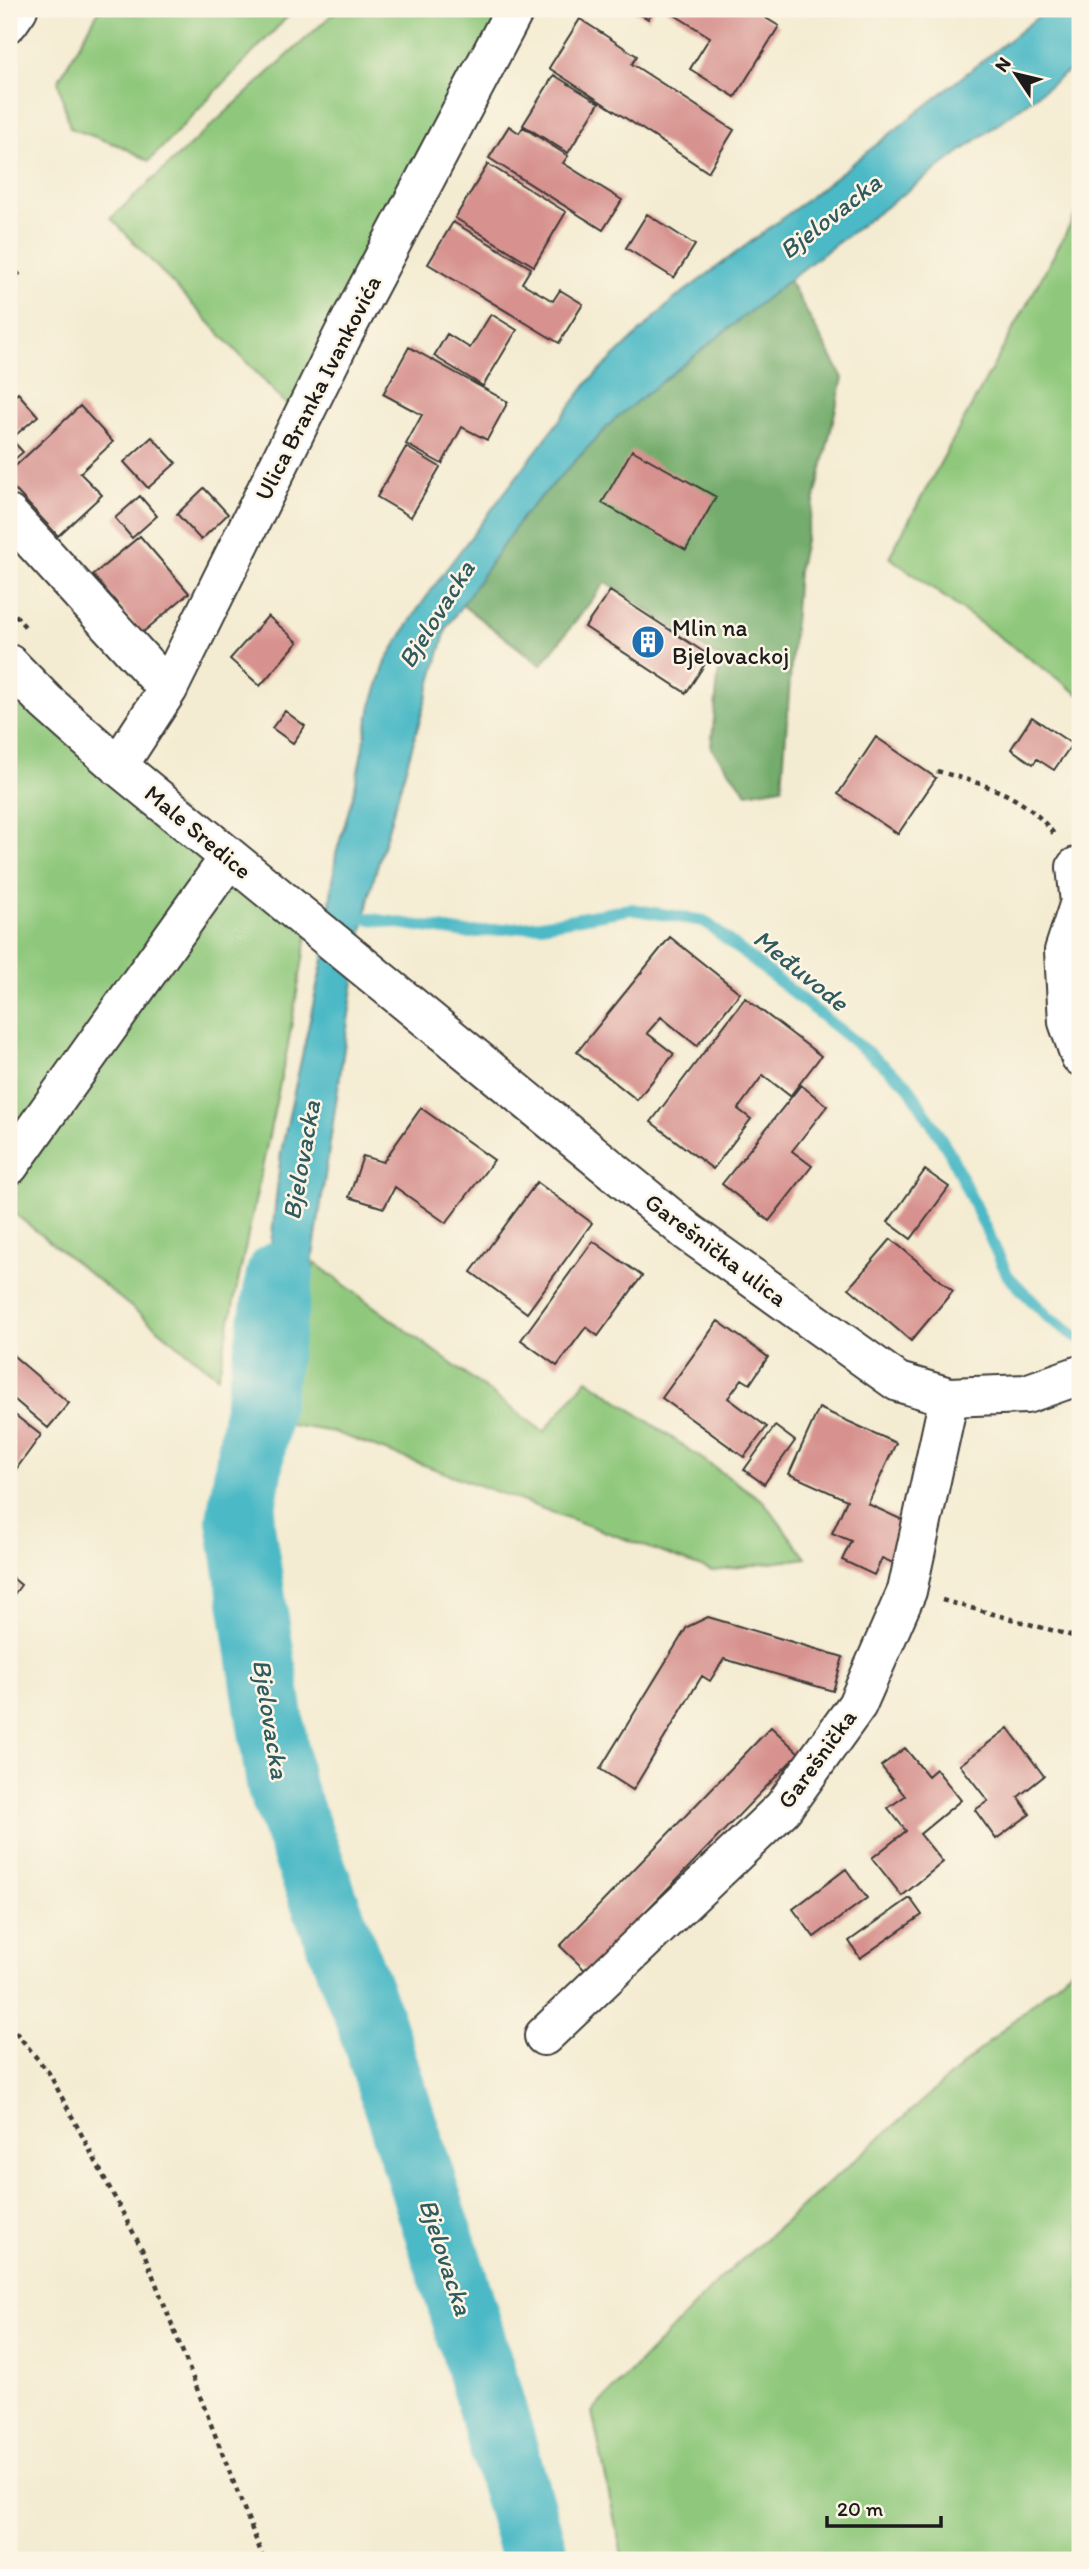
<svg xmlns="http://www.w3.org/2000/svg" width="1089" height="2569" font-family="Itim,sans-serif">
<rect width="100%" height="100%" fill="#fcf5e5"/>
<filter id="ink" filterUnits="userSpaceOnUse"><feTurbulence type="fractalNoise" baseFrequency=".0143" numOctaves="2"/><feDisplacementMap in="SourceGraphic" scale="14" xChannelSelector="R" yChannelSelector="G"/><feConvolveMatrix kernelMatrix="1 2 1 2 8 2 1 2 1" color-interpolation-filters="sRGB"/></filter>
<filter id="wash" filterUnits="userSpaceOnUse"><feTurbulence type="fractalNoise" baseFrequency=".00686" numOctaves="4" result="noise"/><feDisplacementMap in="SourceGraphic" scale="28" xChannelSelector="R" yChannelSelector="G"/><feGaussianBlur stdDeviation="1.57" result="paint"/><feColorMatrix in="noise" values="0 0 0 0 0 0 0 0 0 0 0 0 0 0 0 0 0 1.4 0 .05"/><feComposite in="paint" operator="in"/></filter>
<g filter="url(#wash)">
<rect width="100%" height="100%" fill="#f4ecd2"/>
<path fill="#8fc87c" stroke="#56724c" stroke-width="2" d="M100,9H295L149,161L123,147L70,128L58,81Z
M338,9H516L301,420L111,218Z
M1080,207V695L889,557Z
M9,664L309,924L288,1045L218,1377L9,1209Z
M315,1263L544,1432L587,1379L763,1501L806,1558L712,1571L334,1432L267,1421L288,1342Z
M1080,1962V2560H623L592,2412L721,2278Z"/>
<path fill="#73ac6c" stroke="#486444" stroke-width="2" d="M778,260L843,378L798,571L782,787L747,793L711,748L720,659L606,582L541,665L445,592L576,412Z"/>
<path fill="#4bb9c6" stroke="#346a71" stroke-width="2" d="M1048,9H1080V63L813,261L615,419L523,516L447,627L371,888L359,947L295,1378L237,1358L269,1263L281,1152L324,955L336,854L354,792L371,706L387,659L418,609L445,571L590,380L673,300L800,205Z"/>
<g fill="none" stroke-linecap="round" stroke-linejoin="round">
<path stroke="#4bb9c6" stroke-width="12" d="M351,916L467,933L541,925L630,909L704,921L907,1084L950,1153L1008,1276L1049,1318L1080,1339"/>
<path stroke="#4bb9c6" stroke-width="68" d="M280,1275L240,1520L280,1784L370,2021L462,2306L536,2560"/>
</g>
<g id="blocks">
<path fill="#d7928f" d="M631,9H654L648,19Z
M665,9H751L779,26L735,97L690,69L710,37Z
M580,19L637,56L632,64L734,130L708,172L549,68Z
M554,75L599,103L568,153L523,125Z
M509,126L519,133L523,127L568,156L563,163L622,200L603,230L489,158Z
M488,164L566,212L534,266L455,218Z
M647,214L695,245L674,278L626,248Z
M453,222L531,268L522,283L553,301L560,290L583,304L559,343L428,264Z
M9,261L20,274L9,283Z
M491,314L517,330L483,386L434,356L447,334L470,348Z
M409,347L508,402L487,440L462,427L442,464L406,444L422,415L383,394Z
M18,393L38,416L11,439L23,452L9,464V401Z
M80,406L113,442L80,473L102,495L58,536L9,483V472Z
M152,437L176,463L148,488L124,462Z
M406,447L440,467L411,517L377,497Z
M632,450L716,497L686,550L602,503Z
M204,488L228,514L201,540L177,514Z
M140,496L157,516L132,538L115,518Z
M140,536L189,593L142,633L93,575Z
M610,591L710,656L686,693L585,627Z
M268,616L298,642L260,686L230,659Z
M285,711L305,726L293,743L272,728Z
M1032,717L1072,744L1054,770L1037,759L1033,764L1011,749Z
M876,737L936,778L898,834L838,794Z
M670,937L740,993L697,1046L661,1017L647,1033L674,1054L637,1100L577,1052Z
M745,998L821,1056L790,1096L763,1075L738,1109L751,1119L713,1169L651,1122Z
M801,1085L827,1106L792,1151L812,1166L769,1221L722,1184Z
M421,1108L494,1160L446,1223L395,1187L384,1208L349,1197L363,1156L383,1162Z
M925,1170L949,1187L911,1239L888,1222Z
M537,1182L592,1223L527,1313L471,1272Z
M891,1239L953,1291L911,1341L849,1288Z
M593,1241L642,1276L598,1336L586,1327L557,1366L521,1340Z
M718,1321L768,1357L750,1384L742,1379L728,1398L767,1427L744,1457L662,1398Z
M9,1352L69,1403L48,1428L9,1395Z
M819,1408L896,1443L868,1504L911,1524L893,1563L882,1558L874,1575L842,1560L851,1541L832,1533L847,1500L789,1474Z
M15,1415L41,1435L9,1479V1423Z
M775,1426L795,1441L764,1484L744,1470Z
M9,1575L21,1585L9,1601Z
M708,1617L843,1657L833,1691L724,1659L710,1681L702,1676L633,1790L600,1769L687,1627Z
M771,1727L799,1753L587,1972L560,1946Z
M1008,1728L1044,1776L1018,1797L1030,1814L996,1839L975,1810L988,1801L960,1765Z
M905,1748L928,1776L936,1769L961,1800L920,1834L943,1862L902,1896L872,1858L906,1831L888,1808L905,1796L881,1766Z
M846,1869L867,1898L814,1937L793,1909Z
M910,1898L922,1915L860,1958L849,1941Z"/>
</g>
</g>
<g filter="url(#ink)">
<use href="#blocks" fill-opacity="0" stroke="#3c3b37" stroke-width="2"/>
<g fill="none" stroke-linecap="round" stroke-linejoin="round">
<defs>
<path id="minor" d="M9,515L168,689
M118,766L168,689L344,333L515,9
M1076,867L1080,902L1064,951L1068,1022L1080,1056
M9,1166L229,858
M544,2036L783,1808L857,1705L907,1591L949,1397"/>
<path id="major" d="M9,22L18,9
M9,664L46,702L118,766L688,1232L898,1382L949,1397L1026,1394L1080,1375"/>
</defs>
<use href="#minor" stroke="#3c3b37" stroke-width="42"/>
<use href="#major" stroke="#3c3b37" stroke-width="42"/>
<path stroke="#3c3b37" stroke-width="4.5" stroke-dasharray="5 5" stroke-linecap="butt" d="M9,607L26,628
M937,771C985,785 1026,794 1056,837
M942,1600L1080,1638
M9,2024L49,2073L144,2253L264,2560"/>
<use href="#minor" stroke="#fff" stroke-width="38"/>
<use href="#major" stroke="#fff" stroke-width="38"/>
</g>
</g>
<defs>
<symbol id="building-disc" viewBox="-11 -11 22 22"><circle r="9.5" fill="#1f6fb2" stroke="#fcf5e5"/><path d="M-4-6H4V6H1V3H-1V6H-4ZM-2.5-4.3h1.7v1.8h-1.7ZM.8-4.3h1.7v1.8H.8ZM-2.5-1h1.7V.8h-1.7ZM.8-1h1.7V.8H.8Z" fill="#fff"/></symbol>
</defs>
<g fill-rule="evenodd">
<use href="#building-disc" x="629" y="623" width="38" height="38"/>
</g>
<g text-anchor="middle" stroke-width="5" stroke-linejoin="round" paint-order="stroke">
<g font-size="24" fill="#1c1c1c" stroke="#fcf5e5">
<text transform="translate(318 388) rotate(-63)" y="8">Ulica Branka Ivankovića</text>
<text transform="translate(198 832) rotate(40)" y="8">Male Sredice</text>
<text transform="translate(716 1250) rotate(37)" y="8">Garešnička ulica</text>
<text transform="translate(817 1759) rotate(-54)" y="8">Garešnička</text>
</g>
<g font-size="24" fill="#1c1c1c" stroke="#fcf5e5" text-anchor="start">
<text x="672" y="636">Mlin na<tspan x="672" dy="28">Bjelovackoj</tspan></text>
</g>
<g font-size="26" font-style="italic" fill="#2f5b60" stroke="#fcf5e5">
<text transform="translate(830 216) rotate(-38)" y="9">Bjelovacka</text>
<text transform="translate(436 614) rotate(-58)" y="9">Bjelovacka</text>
<text transform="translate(801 970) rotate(39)" y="9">Međuvode</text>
<text transform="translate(301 1160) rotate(-80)" y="9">Bjelovacka</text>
<text transform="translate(271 1719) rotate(81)" y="9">Bjelovacka</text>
<text transform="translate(446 2257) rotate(72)" y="9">Bjelovacka</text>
</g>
</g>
<rect width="1089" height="2569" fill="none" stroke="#fcf5e5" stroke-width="35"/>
<g transform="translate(1016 74) rotate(305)" stroke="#fcf5e5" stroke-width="5" paint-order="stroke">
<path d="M0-5L12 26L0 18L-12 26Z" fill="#1c1c1c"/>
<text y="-10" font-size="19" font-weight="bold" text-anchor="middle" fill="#1c1c1c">N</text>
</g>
<path d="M827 2516v10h114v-10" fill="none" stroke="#1c1c1c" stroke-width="3.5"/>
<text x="837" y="2516" font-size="21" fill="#1c1c1c" stroke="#fcf5e5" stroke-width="5" paint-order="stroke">20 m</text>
</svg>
